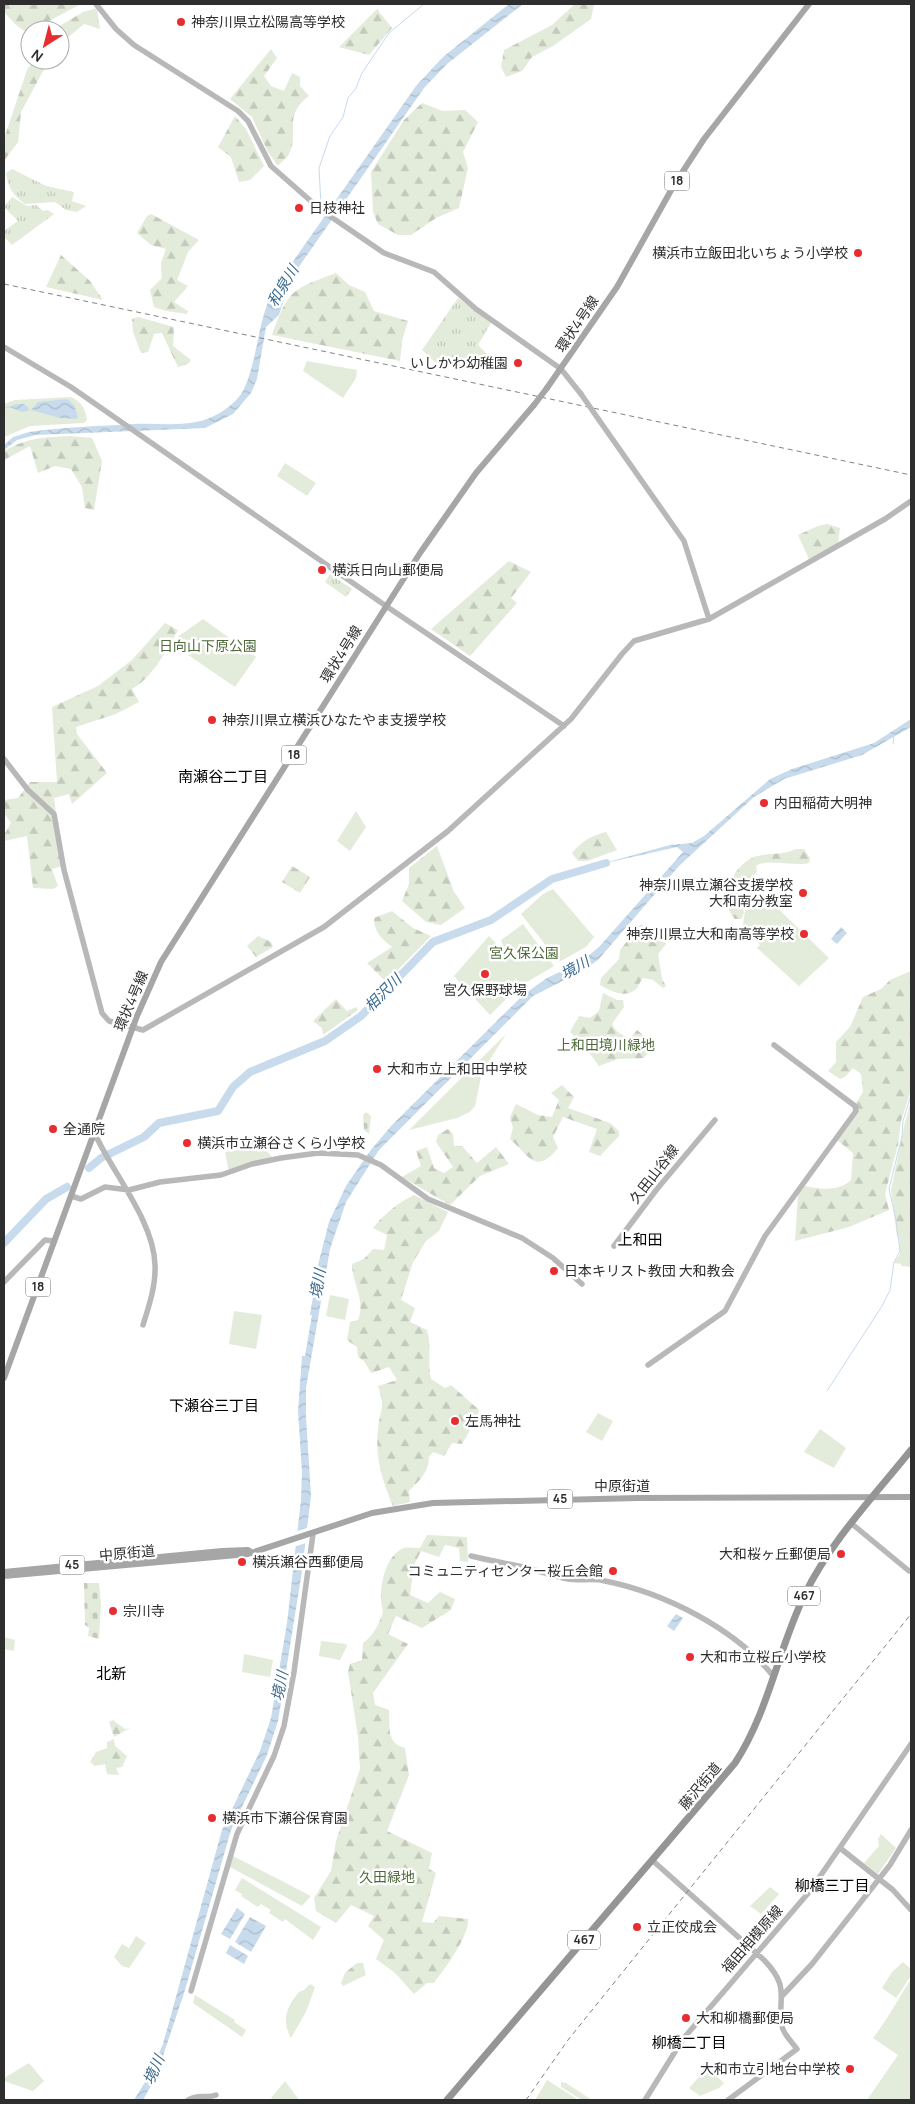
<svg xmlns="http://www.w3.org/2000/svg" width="915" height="2104" font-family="Manrope,'Noto Sans JP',sans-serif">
<defs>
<pattern id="grass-tufts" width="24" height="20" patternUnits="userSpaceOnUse" patternTransform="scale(1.25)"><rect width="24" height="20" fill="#e3ebdb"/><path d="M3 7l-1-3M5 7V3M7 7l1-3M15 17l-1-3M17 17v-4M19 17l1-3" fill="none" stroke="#c3cabc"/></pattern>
<pattern id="forest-firs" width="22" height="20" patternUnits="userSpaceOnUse" patternTransform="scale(1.25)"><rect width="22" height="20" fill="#e3ebdb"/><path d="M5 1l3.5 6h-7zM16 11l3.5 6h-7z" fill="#c3cabc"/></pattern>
<pattern id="cemetery-stones" width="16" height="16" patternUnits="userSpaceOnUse" patternTransform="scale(1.25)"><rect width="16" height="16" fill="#e3ebdb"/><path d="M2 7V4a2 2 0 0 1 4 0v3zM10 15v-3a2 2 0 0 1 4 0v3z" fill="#c3cabc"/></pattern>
<pattern id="water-waves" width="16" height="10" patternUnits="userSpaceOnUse" patternTransform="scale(1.25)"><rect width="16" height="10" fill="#c7dbec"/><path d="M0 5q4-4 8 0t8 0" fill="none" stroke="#abbccb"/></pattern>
</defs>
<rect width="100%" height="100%" fill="#fff"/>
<path fill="url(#grass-tufts)" d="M12,169L46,186L74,192L72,201L86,206L77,212L66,210L55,202L25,204C12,194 9,189 6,173Z
M12,197L27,206L36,205L43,211L48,210L54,214L12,245L4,237V231L18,221L4,207Z
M458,298L491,323L478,345L487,354L477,366L473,367L436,363L422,350Z
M330,574L352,589L346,597L325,582Z
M561,2082L566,2083L592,2100H582L561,2087Z"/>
<path fill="url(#forest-firs)" d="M4,4H81L49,21L41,30H30V35L16,25L4,12Z
M575,4H594L591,19L553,46L532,57L522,71L506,77L501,67L504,50L552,25Z
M97,8L100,29L84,24L60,44V30H53L83,12Z
M377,9L392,28L369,55L339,47Z
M271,49L277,58L264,76L271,86L284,91L292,73L300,77V86L309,96C282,116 300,133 289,154C287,158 281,162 278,166L268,152L252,117L230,99Z
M34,60H49L21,112L18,142L4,161V139L27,70Z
M422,103L443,111L465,110L478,122L463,152L468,168L459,208L436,218L411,235H398L378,224L373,212L371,172L404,120Z
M235,116L246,129L264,166L250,180L239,182L231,157L218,147Z
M151,214L199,240L188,252L177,280L188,286L174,302L188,311L187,314L166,311L154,307L150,290L162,278L161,263L166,249L151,245L137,233L147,216Z
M61,255L90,281L103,300L46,287Z
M336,273L349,285L365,292L374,311L408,321L402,341L400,361L272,335C289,289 291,290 336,273Z
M138,317L174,327L173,346L191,360L188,364L178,367L162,333L154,334L148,352L141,353L133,332L132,319Z
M70,436L92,438L102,461L94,510L85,508L82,487L71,469L55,466L38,473L30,446L4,460V451C27,438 44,437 70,436Z
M827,524L840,528L838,543L809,559L798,535L818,526Z
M509,561L531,572L511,598L517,603L470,656L431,629Z
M165,623L178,630C166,651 153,677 132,689L139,702L116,714L76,727L77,734L107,773L72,804L69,794L54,798L63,866L52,869L58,886L53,889L33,888L27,836L4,841V835L11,823L4,813V800L18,798L30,782H57L52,707L98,686L132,660Z
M606,832L617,850L587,861H578L572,853C583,840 591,836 606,832Z
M437,846L454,892L465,908L441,925L426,922L402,901L409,884V868Z
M796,849H804L810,858L809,863C794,867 767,858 756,866L757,872L751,878L740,899L744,913L741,919H735C717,901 732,866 754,857C767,852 782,856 796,849Z
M292,866L310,877L300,893L282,882Z
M392,911L413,928L431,936L386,982L367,963L392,947C382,939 374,932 374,918Z
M641,924L648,929L656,926L666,934V944L658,954L662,979L666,986L663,988L653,980L643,978C640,981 639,986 636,989C625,999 611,991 600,985L601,978L619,959L620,950Z
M258,936L271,942L273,947L256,957L247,946Z
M911,971V1090L901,1121L898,1145L885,1194L889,1210L849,1227L795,1241L798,1194L804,1186C820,1189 838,1192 851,1180L853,1153L837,1140L856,1113V1103L863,1092L861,1074L853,1068L845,1077L840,1079L828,1071L836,1062V1042L850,1027L863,997L881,989L890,980Z
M603,993L617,1000H623L624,1007L612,1024C614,1031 623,1036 630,1038L637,1030L655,1045L644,1058L618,1059L599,1066L583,1044L570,1032L579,1016L590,1018L599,1011Z
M336,999L347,1011L356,1007L358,1010L323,1035L322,1028L313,1021Z
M562,1085L574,1097L568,1108L610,1123L619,1131V1136L600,1156L589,1152L597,1129L563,1117L553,1137L558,1148C536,1175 530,1157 510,1139L513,1128L510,1117L516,1104L538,1115L552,1117L559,1100L551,1093Z
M911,1101V1267L901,1266L904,1256L901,1236L897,1237L891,1190L905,1122Z
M448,1129L453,1134L454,1146H462L477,1163L496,1147L509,1164L480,1176L450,1205L402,1177L421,1166L416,1151L427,1147L434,1168L444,1173L453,1167L436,1142L438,1135Z
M414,1195L448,1212L439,1231L426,1241L413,1262L401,1300L415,1308L410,1322L427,1330C432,1347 427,1362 431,1379L445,1388L451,1385L479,1410L478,1416L462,1444L452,1443L444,1456L433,1452L429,1457C429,1472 419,1481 409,1491L410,1502L393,1506C382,1480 375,1457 378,1429C380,1408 386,1410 378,1386L397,1380L389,1367L371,1373L364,1361L358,1357L357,1347L347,1340L350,1322L358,1320C366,1299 352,1284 352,1264L364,1259L373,1249L384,1250L387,1235L373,1228C383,1215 399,1202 414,1195Z
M427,1535L467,1537L468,1562L460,1561L459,1548L445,1545L439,1557L421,1551L414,1565L410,1595L428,1603L440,1592L455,1599L451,1610L422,1628L396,1616L388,1634L408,1644L373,1693L375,1705L389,1710C390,1725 386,1744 405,1748L409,1775L387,1831L432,1853L429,1869L436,1873L422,1922L433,1923L439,1916L468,1919C470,1935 444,1970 434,1983H427L414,1994L395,1973L376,1959L384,1940L368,1926L374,1916L351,1905L336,1923L316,1911L314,1898L331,1871L336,1841L360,1769L358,1737L348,1672L350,1664L362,1660L363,1643C373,1636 378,1626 382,1615C384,1610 381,1605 381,1599C380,1583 387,1554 404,1548C408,1547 415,1548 420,1548Z
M113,1720L125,1729L130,1728L114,1737L109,1722Z
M114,1739L115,1746L127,1756L122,1767L116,1768L119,1775L107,1774L105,1764L95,1766L90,1762L96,1752L107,1748V1742Z
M357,1963H363L366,1975L343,1986L341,1983L345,1973Z"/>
<path fill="url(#cemetery-stones)" d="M366,1112L371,1116L369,1134L364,1130L363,1115Z
M84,1583H99L101,1603L99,1639L88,1636L89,1628L85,1625Z"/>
<path fill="#e3ebdb" d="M307,361L357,370L356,378L343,398L303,371Z
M71,397C82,402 85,409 87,420L84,423L30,426L4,437V404L15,400Z
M285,463L316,483L307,496L277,476Z
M203,619L256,657L235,687L175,646L174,642L179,636Z
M356,811L366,827L350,851L337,841Z
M553,889L594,937L586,947L559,962L521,914L543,894Z
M762,893L829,958L799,986L757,948L760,945L743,925L745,911Z
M523,924L554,966L522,985L513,976L520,985L490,1015L454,976L489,936L506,954L501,940Z
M506,1034L482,1072L475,1106L470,1112L457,1118L409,1130Z
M255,1138L272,1157L229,1172L225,1152L241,1150Z
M904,1235L907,1255L903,1264L894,1263L900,1254L899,1236Z
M330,1295L349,1299L345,1320L326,1316Z
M234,1311L262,1315L256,1349L229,1344Z
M598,1413L613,1421L602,1441L586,1432Z
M820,1429L846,1448L834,1468L804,1452Z
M4,1637L15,1640L14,1651L4,1649Z
M321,1641L346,1644L347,1646L340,1660L319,1656Z
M244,1654L273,1660L270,1677L242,1672Z
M881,1834L896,1848L878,1874L864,1863L879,1846L878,1839Z
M233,1856L311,1896L302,1906L230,1867Z
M242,1878L321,1927L313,1940L285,1919L283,1922L269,1913L271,1910L261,1904L258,1907L241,1896L242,1894L235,1890Z
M770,1887L779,1894L761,1914L750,1906Z
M136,1936L146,1943L129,1968L122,1966L114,1957L122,1944L129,1948Z
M903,1962L911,1969V1976L896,1998L882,1988L892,1972Z
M911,1979V2100H867L898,2055L873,2038C888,2019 898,1999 911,1979Z
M310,1984L315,1987L306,2012L291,2038C281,2020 287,2006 299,1992L304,1990Z
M195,1995L235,2020L234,2022L246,2030L242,2037L193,2003Z
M29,2063L44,2081L33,2091L4,2081V2078Z
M707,2068L724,2083L719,2088L700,2096L689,2088Z
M547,2080L577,2099L576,2100H535Z
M285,2081L299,2100H274L271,2098Z"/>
<path fill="url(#water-waves)" d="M509,4H523L447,64L424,88L291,278L279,315L266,327L257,379L251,393L233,414L205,428L36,435L17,440L4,450V445L13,437L29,432C64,427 100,426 135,424C155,423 176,426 196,422C214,419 236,405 244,389C259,356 257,319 275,287L416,86L443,57Z
M67,399L74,405L78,417L76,419L60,418L31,410L38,402Z
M16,404H24L29,408L28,411L22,412L10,407Z
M911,719V727L862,755L784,779L754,797L679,866L598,960L582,971L533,996L379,1150L346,1202L330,1249L306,1388V1417L311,1495L302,1571L278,1721L267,1755L231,1830L185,1990L156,2077L143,2100H134L150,2074L163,2044L222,1830L260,1751L271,1718L287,1623L301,1500L302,1472L298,1411L302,1356H305L312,1315H310L318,1265L329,1222L346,1186L370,1151L392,1125L523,995L547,978L581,962L599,947L683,852L677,847L597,865L670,845L692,843L704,836L770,779L792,769L874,743Z
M841,927L847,933L837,944L831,939Z
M676,1614L683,1618L674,1631L667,1626Z
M237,1908L245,1914L230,1939L221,1934Z
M250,1917L266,1926L251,1952L235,1942Z
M230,1945L248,1956L244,1964L226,1953Z"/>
<path fill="#fff" d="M309,1527L308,1542L292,1548L295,1532Z"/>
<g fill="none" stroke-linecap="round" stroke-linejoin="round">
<path stroke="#c7dbec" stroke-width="1" d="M475,4H482
M321,205L319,168L330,136L343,117L348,98L356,88L362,73L389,33L424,4
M4,408L10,407
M893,744L894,735
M827,1391L882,1306L890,1290L894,1262L900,1251L896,1220L889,1189L902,1136L903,1121L911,1095"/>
<path stroke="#c7dbec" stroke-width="8" d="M89,1168L101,1158L144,1137L159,1123L218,1111L233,1087L250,1072L325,1041L361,1016L433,942L491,920L552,879L606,863
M4,1243L46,1199L67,1187"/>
<path stroke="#b8b8b8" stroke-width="5.5" d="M96,4L116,29L134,45L238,111L248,121L271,166L321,210L384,253L434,272L476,309L561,369L581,394
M4,347L71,387L386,606L564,726
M599,420L684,541L709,619
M4,759L28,790L54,814L64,870L102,1013L109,1021L143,1030L324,927L448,831L571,719L622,654L634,641L709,619L885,519L911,501
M94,1136L98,1140C116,1177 154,1223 155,1265C156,1285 149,1306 143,1325
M71,1196L81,1199L105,1187L129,1190L160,1182L221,1175L252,1164L281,1158L318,1153L358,1155L381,1165L428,1199L522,1238L553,1258L582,1284
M614,1246L657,1189L715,1120
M4,1282L45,1240L54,1241
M648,1365L725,1311L765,1236L856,1111L855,1106L774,1045
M852,1524L909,1571
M471,1556C491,1561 511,1564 531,1569C543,1572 555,1577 568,1579C580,1581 593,1578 605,1581C665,1593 736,1629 774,1677
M840,1848L893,1890L911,1910
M652,1860L764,1960C791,1988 777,1997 782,2026C783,2034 793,2043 797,2049L728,2100
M191,1991L237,1834L274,1756L284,1726L294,1672L313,1534
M782,1996L812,1964L890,1865L911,1830
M188,2100C199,2093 207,2099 216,2095
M645,2100L683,2039L810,1891L911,1744"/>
<path stroke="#a6a6a6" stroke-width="6" d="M547,388L617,287L674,185L704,139L809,4
M4,1378L137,1016L161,962L420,553L476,473L534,405
M4,1572L222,1551L248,1550L251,1552
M4,1576L248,1554L372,1513L433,1503L638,1498L911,1497"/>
<path stroke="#959595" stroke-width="7" d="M447,2100L735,1763C769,1711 778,1649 805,1594C830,1542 875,1495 911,1450"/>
<path stroke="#838383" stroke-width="1" stroke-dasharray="5 4" stroke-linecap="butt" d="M4,284L911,475
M526,2100L568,2040L911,1614"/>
<path stroke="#b8b8b8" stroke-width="5.5" d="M581,394L599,420"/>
<path stroke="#a6a6a6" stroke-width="6" d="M534,405L547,388"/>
</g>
<g fill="#e72d30" stroke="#fff" stroke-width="2">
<circle cx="181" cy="22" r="5"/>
<circle cx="299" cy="208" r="5"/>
<circle cx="858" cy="253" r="5"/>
<circle cx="518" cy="363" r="5"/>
<circle cx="322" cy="570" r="5"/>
<circle cx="212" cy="720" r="5"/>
<circle cx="764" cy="803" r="5"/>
<circle cx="803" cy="893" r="5"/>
<circle cx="804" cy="934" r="5"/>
<circle cx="485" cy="974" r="5"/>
<circle cx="377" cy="1069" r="5"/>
<circle cx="53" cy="1129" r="5"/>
<circle cx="187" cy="1143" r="5"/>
<circle cx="554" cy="1271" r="5"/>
<circle cx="455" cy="1421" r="5"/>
<circle cx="841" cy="1554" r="5"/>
<circle cx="242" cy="1562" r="5"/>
<circle cx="613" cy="1571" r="5"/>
<circle cx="113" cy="1611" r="5"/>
<circle cx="690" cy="1657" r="5"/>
<circle cx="212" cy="1818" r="5"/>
<circle cx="637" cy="1927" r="5"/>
<circle cx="686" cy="2018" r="5"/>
<circle cx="850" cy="2069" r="5"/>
</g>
<g text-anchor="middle" stroke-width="5" stroke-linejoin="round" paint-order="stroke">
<g fill="#fff" stroke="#6d6d6d" stroke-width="1">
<rect x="664.5" y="171.5" width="25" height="19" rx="4"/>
<rect x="281.5" y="745.5" width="25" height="19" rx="4"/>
<rect x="25.5" y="1277.5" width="25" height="19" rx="4"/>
<rect x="547.5" y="1489.5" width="25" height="19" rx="4"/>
<rect x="59.5" y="1555.5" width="25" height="19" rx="4"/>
<rect x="788" y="1586.5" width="32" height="19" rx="4"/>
<rect x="568" y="1930.5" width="32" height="19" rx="4"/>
</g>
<g font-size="12" font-weight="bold" fill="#2e2e2e">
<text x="677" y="185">18</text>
<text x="294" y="759">18</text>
<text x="38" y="1291">18</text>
<text x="560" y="1503">45</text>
<text x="72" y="1569">45</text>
<text x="804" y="1600">467</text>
<text x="584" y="1944">467</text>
</g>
<g font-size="14" fill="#2e2e2e" stroke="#fff" text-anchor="start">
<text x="191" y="27">神奈川県立松陽高等学校</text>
<text x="309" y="213">日枝神社</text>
<text x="848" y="258" text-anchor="end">横浜市立飯田北いちょう小学校</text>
<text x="508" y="368" text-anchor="end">いしかわ幼稚園</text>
<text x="332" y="575">横浜日向山郵便局</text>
<text x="222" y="725">神奈川県立横浜ひなたやま支援学校</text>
<text x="774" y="808">内田稲荷大明神</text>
<text x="793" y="890" text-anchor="end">神奈川県立瀬谷支援学校<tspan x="793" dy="16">大和南分教室</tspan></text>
<text x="794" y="939" text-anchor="end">神奈川県立大和南高等学校</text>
<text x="485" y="995" text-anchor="middle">宮久保野球場</text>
<text x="387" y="1074">大和市立上和田中学校</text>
<text x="63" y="1134">全通院</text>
<text x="197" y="1148">横浜市立瀬谷さくら小学校</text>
<text x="564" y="1276">日本キリスト教団 大和教会</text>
<text x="465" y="1426">左馬神社</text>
<text x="831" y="1559" text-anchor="end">大和桜ヶ丘郵便局</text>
<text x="252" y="1567">横浜瀬谷西郵便局</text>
<text x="603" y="1576" text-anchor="end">コミュニティセンター桜丘会館</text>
<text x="123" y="1616">宗川寺</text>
<text x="700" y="1662">大和市立桜丘小学校</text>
<text x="222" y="1823">横浜市下瀬谷保育園</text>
<text x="647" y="1932">立正佼成会</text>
<text x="696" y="2023">大和柳橋郵便局</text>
<text x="840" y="2074" text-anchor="end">大和市立引地台中学校</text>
</g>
<g font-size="14" fill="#2e2e2e" stroke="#fff">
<text transform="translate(577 324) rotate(-56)" y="5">環状4号線</text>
<text transform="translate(341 654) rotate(-58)" y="5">環状4号線</text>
<text transform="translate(131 1001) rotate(-67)" y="5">環状4号線</text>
<text transform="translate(654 1174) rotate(-52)" y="5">久田山谷線</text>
<text x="622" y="1491">中原街道</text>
<text transform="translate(127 1553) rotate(-5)" y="5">中原街道</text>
<text transform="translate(700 1786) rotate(-50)" y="5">藤沢街道</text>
<text transform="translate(752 1939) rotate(-49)" y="5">福田相模原線</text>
</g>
<g font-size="14" fill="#4e6a3a" stroke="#fff">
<text x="208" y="651">日向山下原公園</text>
<text x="524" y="958">宮久保公園</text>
<text x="606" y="1050">上和田境川緑地</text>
<text x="387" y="1882">久田緑地</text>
</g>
<g font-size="15" font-style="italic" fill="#3b6b91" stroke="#fff">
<text transform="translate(283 286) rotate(-59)" y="5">和泉川</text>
<text transform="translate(575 968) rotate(-30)" y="5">境川</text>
<text transform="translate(383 993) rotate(-45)" y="5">相沢川</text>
<text transform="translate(318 1284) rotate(-81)" y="5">境川</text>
<text transform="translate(280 1686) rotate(-79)" y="5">境川</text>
<text transform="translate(154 2070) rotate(-66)" y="5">境川</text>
</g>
<g font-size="15" fill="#000" stroke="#fff">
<text x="223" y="782">南瀬谷二丁目</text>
<text x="640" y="1245">上和田</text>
<text x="214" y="1411">下瀬谷三丁目</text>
<text x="111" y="1679">北新</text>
<text x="832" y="1891">柳橋三丁目</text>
<text x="689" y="2048">柳橋二丁目</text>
</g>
</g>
<rect width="915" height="2104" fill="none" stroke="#2e2e2e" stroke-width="10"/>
<g transform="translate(45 45) rotate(216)"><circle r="24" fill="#ffffff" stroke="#ababab"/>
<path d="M0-4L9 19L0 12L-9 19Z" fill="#e72d30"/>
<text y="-8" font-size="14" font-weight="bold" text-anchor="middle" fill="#2e2e2e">N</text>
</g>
</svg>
